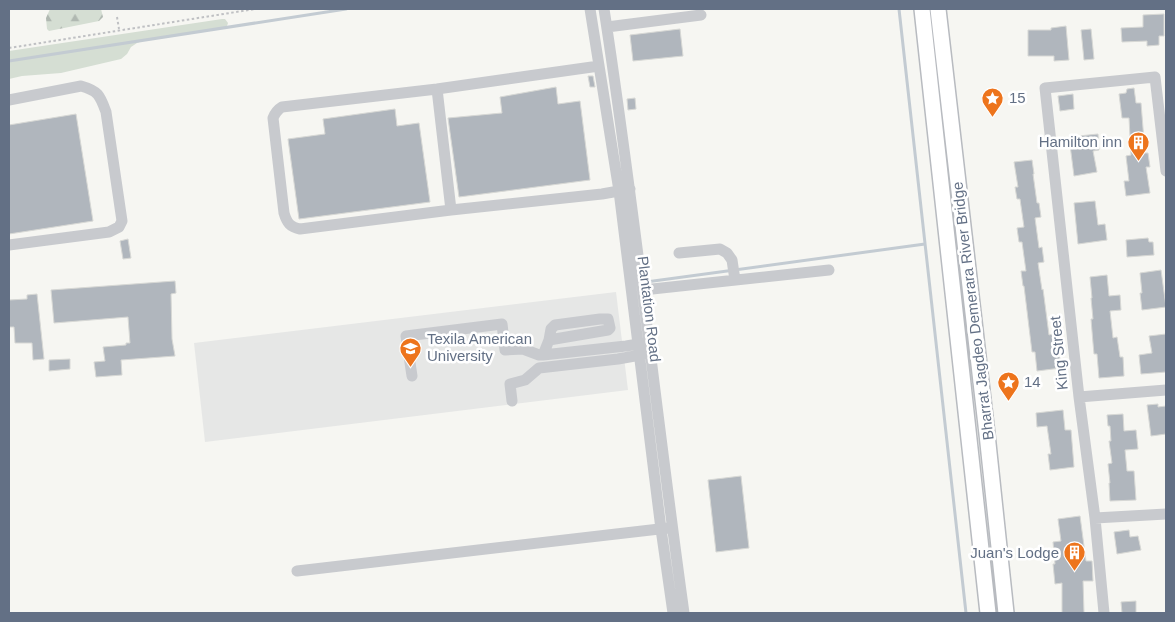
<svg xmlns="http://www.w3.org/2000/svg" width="1175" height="622" font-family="Helvetica,sans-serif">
<defs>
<pattern id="forest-firs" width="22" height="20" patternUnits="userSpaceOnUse" patternTransform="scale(1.25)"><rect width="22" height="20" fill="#d5ded3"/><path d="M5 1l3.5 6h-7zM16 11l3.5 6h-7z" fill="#b0b8b1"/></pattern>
</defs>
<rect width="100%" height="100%" fill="#f6f6f2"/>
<path fill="#e6e7e6" d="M616,292L628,390L205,442L194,343Z"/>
<path fill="#d5ded3" d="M222,19H225L228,23L227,26L224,28L148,39L137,43L131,47L127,54L121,59L61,73L22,76L9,79V51Z"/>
<path fill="url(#forest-firs)" d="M50,9H101L103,17L99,21L49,31L47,29L46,18Z"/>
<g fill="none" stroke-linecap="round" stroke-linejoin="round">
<path stroke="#c3cbd2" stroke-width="3" d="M899,9L966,613
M9,61L346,9
M646,282L925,244"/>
</g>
<path fill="#b0b6bd" stroke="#d7d8d5" d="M1164,14V36H1159V45L1147,46V41L1122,42L1121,28L1143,27V15Z
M1066,26L1069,60L1054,61V56H1028V30H1051V28Z
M680,29L683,56L633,61L630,35Z
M1091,29L1094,59L1084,60L1081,30Z
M588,76H593L595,87H590Z
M556,87L558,104L580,101L590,180L459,197L448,118L502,113L500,97Z
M1134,88L1136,103H1141L1145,153H1148L1150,167H1146L1150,193L1126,196L1124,181H1129L1126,156L1131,155L1129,118H1122L1119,94L1126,93L1127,89Z
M1073,94L1074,109L1060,111L1058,96Z
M635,98L636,109L628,110L627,99Z
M395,109L397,126L419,123L430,202L299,219L288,139L325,134L323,119Z
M76,114L93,221L9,234V125Z
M1098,134L1099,150L1093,151L1097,172L1074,176L1069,137Z
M1032,160L1034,174H1033L1037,203H1039L1041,217L1035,218L1039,248L1042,247L1044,262L1038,263L1042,290L1043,289L1049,335L1052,334L1055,352L1059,351L1061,368L1037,371L1035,352H1032L1024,286H1023L1021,271H1026L1022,242H1019L1017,228L1024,227L1020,199H1017L1015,187H1018L1014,162Z
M1095,201L1098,225L1105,224L1107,240L1078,244L1074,203Z
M1148,238L1149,242H1153L1154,255L1127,257L1126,240Z
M128,239L131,258L123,259L120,241Z
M1161,270L1166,307L1142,310L1140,293H1142L1140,273Z
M1107,275L1109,296L1120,295L1121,310L1110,311L1113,338L1117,337L1120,357H1123L1124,376L1099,378L1097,354H1094L1093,343L1091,319H1093L1091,298H1092L1090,277Z
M175,281L176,293L171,294L172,339L175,356L121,360L122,375L96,377L94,362L105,361L103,347L126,345V343H130L128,317L54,323L51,290Z
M37,294L44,359L33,360L32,343H15L14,327H9V300L27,299V295Z
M1166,334V372L1141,374L1139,355L1152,353L1149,336Z
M70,359V369L49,371V360Z
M1158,404V407L1166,406V434L1151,436L1147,405Z
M1063,410L1065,430H1071L1074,467L1050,470L1048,454H1051L1047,426L1037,427L1036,413Z
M1123,414L1124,431L1136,430L1138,449L1125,450L1127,471H1134L1136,500L1110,501L1109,483H1110L1108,464L1112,463L1109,441H1111L1110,426H1108L1107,415Z
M741,476L749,548L716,552L708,480Z
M1080,516L1086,561H1092L1093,581H1083L1084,613H1062V583L1055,584L1053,564H1055L1053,542L1061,541L1058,519Z
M1129,530L1130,537L1138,536L1141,550L1117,554L1114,532Z
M1136,601V613H1122L1121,602Z"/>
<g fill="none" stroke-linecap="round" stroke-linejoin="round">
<defs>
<path id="major" d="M922,9L988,613
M938,9L987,434L1006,613"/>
</defs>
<use href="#major" stroke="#b8bbc0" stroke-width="18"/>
<path stroke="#bfc0c3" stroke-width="2" stroke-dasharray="2.5 2.5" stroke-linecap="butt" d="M117,17L119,29
M9,48L255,9"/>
<path stroke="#c8cace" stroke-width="11" d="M590,9L619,191L661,529L673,613
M604,9C635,210 656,412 684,613
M607,27L701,15
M599,66L437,89L282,107C277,110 275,113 273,118L284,213C287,223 290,227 300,229L451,210L602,194L630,189
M437,89L451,210
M9,100L81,86C99,91 100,96 106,112L122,221L119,227L109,232L9,245
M679,253L720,249L727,253L732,260L735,280
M643,290L829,270
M543,355L549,340L551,329L555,325L600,319H608L610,328L608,330L549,340
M412,376L406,336L502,324L505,350L523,349L539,355H543L626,346L645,343
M1079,397L1166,390
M512,401L510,384L525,380L539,368L618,359L646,354
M1095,518L1166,514
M297,571L668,528
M1104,613L1095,518L1079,397L1045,88L1155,77L1166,171"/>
<use href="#major" stroke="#fff" stroke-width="15"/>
</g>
<defs>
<symbol id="sight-pin" viewBox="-11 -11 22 30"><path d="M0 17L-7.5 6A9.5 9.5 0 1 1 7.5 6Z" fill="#ed741c" stroke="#fff"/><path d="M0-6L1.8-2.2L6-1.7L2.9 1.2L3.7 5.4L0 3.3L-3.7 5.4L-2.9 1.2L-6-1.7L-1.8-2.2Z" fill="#fff"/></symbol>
<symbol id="building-pin" viewBox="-11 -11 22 30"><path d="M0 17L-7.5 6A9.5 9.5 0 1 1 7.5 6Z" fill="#ed741c" stroke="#fff"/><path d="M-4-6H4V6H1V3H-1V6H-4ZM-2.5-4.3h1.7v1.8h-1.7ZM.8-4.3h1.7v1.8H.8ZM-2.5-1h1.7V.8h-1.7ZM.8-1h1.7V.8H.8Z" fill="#fff"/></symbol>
<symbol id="university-pin" viewBox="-11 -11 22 30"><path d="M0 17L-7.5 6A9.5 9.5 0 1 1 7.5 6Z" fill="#ed741c" stroke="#fff"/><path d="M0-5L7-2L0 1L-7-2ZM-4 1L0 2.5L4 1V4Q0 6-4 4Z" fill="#fff"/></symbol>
</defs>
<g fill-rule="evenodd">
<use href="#sight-pin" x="980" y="86" width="25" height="34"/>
<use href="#building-pin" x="1126" y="130" width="25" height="34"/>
<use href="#university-pin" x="398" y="336" width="25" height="34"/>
<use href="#sight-pin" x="996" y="370" width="25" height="34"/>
<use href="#building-pin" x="1062" y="540" width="25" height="34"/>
</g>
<g text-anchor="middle" stroke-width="5" stroke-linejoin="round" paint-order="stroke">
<g font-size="15" fill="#637085" stroke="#fff" text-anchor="start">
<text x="1009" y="103">15</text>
<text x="1122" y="147" text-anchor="end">Hamilton inn</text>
<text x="427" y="344">Texila American<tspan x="427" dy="17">University</tspan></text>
<text x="1024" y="387">14</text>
<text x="1059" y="558" text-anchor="end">Juan's Lodge</text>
</g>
<g font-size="15" fill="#637085" stroke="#fff">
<text transform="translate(649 309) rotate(83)" y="5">Plantation Road</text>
<text transform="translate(973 311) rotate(-97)" y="5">Bharrat Jagdeo Demerara River Bridge</text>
<text transform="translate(1059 353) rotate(-96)" y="5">King Street</text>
</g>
</g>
<rect width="1175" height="622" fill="none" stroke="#637085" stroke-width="20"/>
</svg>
